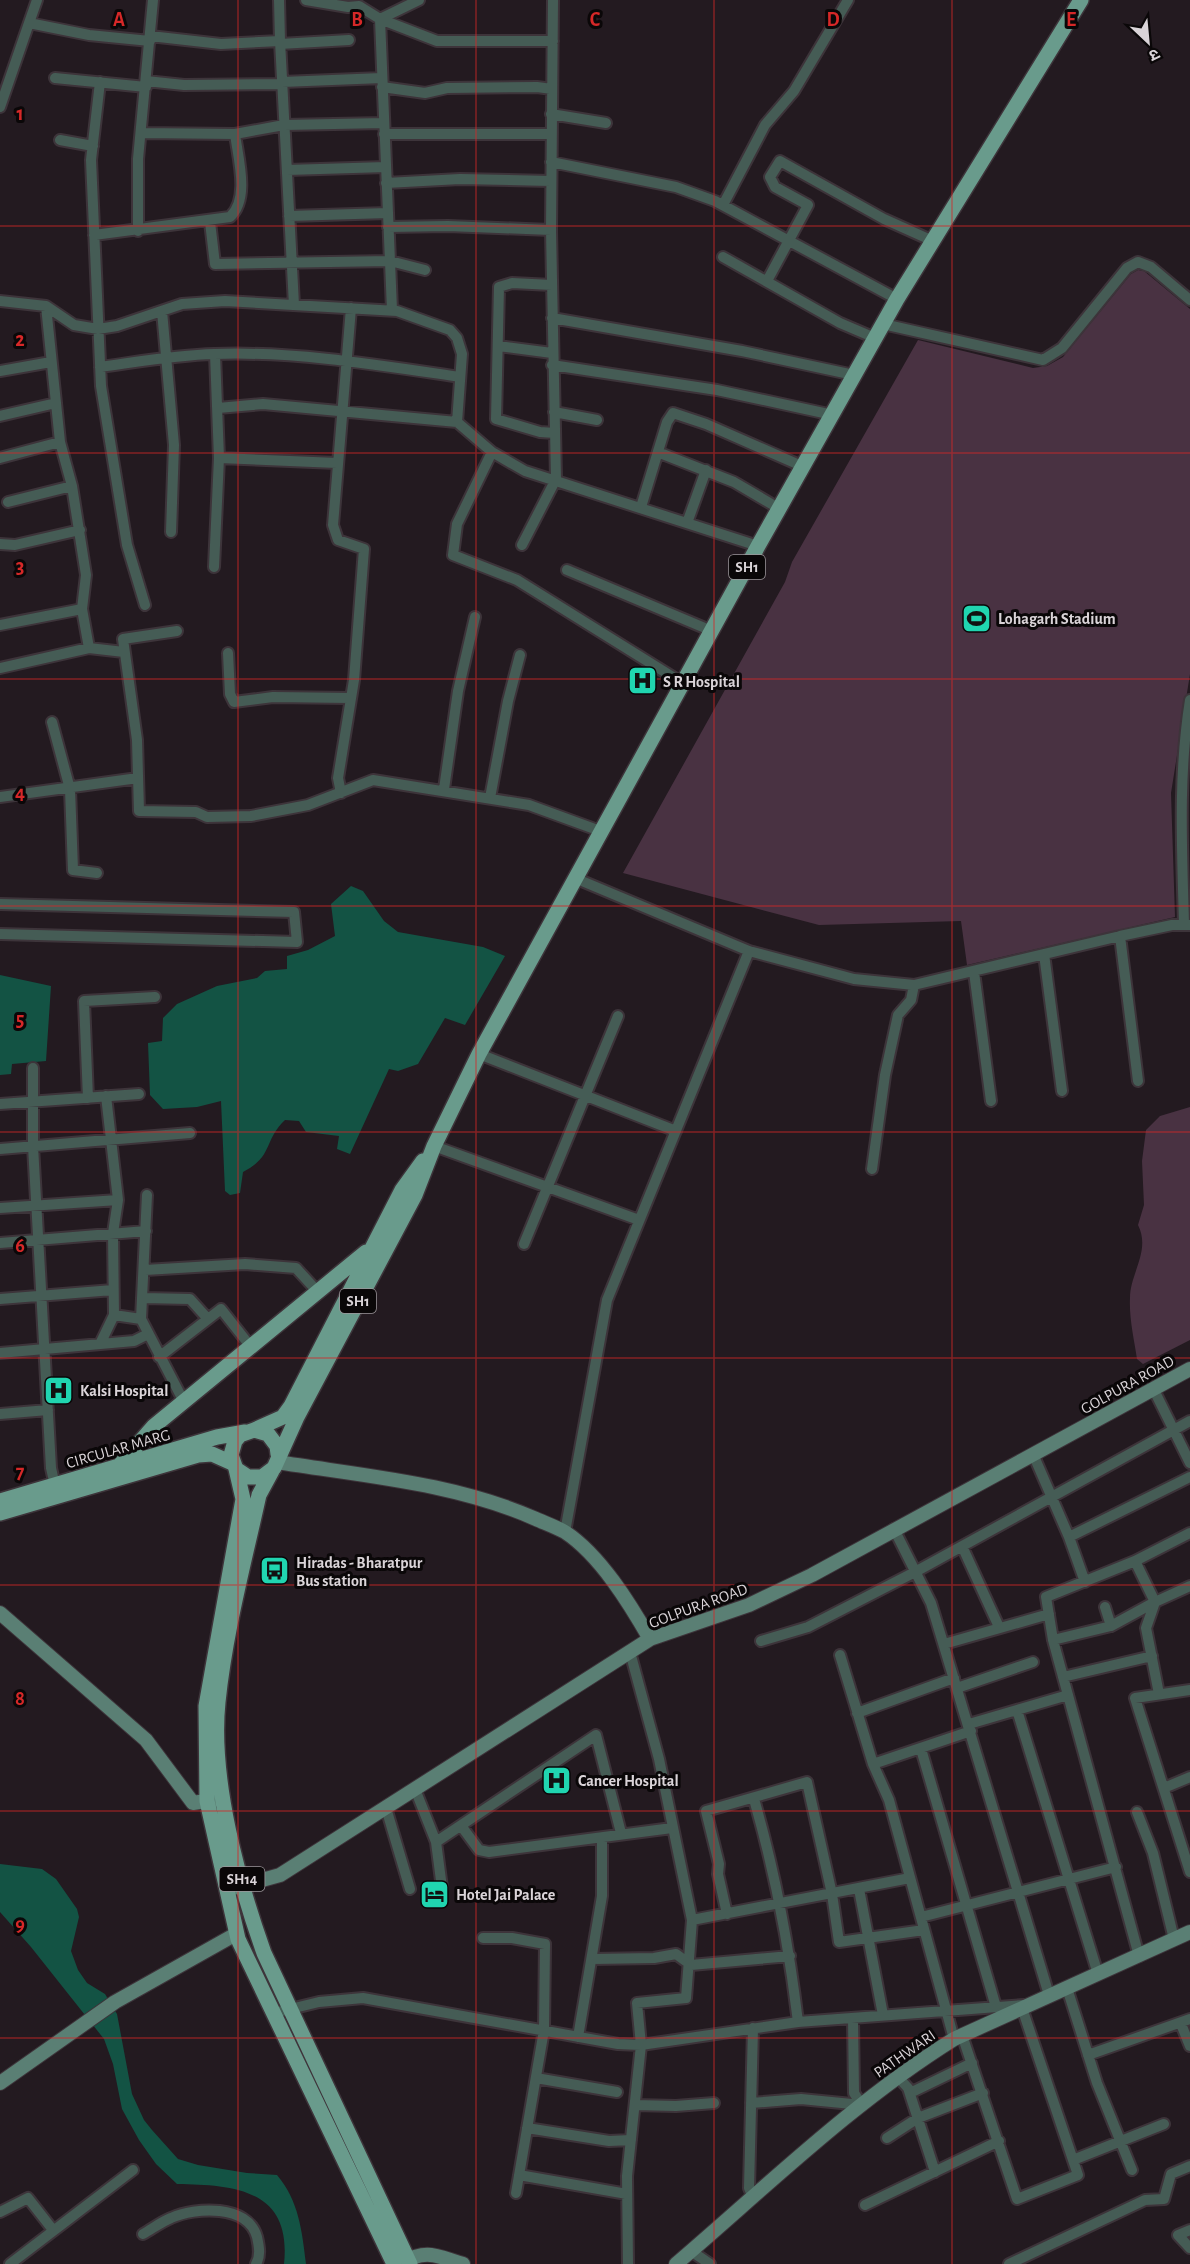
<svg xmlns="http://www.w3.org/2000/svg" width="1190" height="2264" font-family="'Alegreya Sans','Noto Sans Devanagari',sans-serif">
<rect width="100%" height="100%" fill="#231a20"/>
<path fill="#493242" d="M1138,270L1144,271L1190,309V674L1171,793L1175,917L967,965L961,921L819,925L623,873L785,582L792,562L918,340L1033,368L1047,366L1063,357L1131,274Z
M1190,1107V1340L1143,1364L1137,1359C1134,1339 1129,1318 1130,1298C1130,1273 1151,1251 1138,1225L1144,1205L1142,1161L1146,1130L1160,1116Z"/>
<path fill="#135344" d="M351,886L363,891L384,921L398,932L483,947L505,956L465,1025L445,1018L418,1064L398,1071L389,1069L350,1154L337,1149L339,1136L306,1132L299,1121L285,1120C263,1141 274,1156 243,1172L240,1193L230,1195L225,1191L221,1101L197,1107L163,1109L150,1095L148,1043L162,1041L163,1018L177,1004L217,986L257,978L265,971L287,969V956L308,950L335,936L331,904Z
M0,975L51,986L46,1061L12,1064L11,1074L0,1075Z
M0,1864L42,1869L56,1879L77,1909L79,1917L71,1951L78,1970L87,1983L105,1994L117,2014L132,2094L144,2120L152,2130L178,2159L198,2165L247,2173L277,2175C299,2201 302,2231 306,2264H284C292,2189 234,2185 177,2184L156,2164L139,2140L122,2109L113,2064L104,2039L31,1947L0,1912Z"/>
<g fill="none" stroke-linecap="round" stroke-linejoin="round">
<defs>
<path id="street" d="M37,0L29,23L89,35L150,41
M279,0L280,41
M306,0L348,7L359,6L380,19L437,41H553
M150,36L221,44L280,41L294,305
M280,44L349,40
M55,78L146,87
M146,81L184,85L282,84
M100,82L91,160L101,386L127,545L145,605
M282,82L382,78
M382,87L425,93L447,88L537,87L552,89
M0,107L29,23
M551,114L606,123
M141,133L235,134L284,125L384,123
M384,134H551
M60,140L93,146
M551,162L676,187L715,201L897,299
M287,170L386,167
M386,183L460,179L551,181
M723,205L765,125L794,91L848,0
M289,216L388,213
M210,222L215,264L390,261L425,270
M388,227L448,226L551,230
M138,231V159L153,0
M94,235L230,217C250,199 238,158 235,134
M723,257L840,323L875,338
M767,281L808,205L775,187L770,177L780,161L884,219L933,241
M552,285L512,283L499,287L496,419L540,432L555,433
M0,301L46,306L74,325L98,329L117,326L182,304L225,301L397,311L450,330L457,338L462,354L457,422
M46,306L60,442L72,486L86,575L82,609L89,648
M392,310L380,19L419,0
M162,311L174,445L171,532
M552,318L742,351L854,375
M883,324L1043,360L1062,348L1127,268L1138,262L1151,267L1190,300
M498,346L552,353
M552,365L717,390L833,415
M100,367C137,362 175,355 214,354C296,351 379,365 460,377
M0,371L51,362
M218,408L263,404L457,422L492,452L525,471L758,546
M554,412L597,420
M0,416L56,403
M492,452L457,524L453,555L517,580L684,684
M660,453L734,482L780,509
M0,458L60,442
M219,458L337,463
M8,502L72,486
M641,507L667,422L673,413L706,424L804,467
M687,523L706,470
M0,544L15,545L80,530
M522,545L556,479L551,230L553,0
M214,567L219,458L215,354
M567,570L712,631
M0,625L82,609
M177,631L123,639L137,740L139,811L196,812L207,817L251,816L308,805L373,780L529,805L603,832
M228,653L230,694L234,702L273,697L350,698
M0,668L89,648L124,652
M52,722L70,789L73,870L97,873
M444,789L458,691L475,617
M341,793L338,778L354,680L364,549L338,540L333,525L351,308
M0,797L138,778
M490,798L508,701L520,655
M577,879L749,951L854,979L914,985L1120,936L1172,925H1190
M0,904L294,912L297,942L0,934
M1184,924C1182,849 1178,775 1190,700
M1120,936L1138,1081
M1044,954L1062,1091
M974,972L991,1101
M479,1054L676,1131
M33,1068V1146L51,1468L56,1490
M88,1098L84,1001L155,997
M0,1104L139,1094
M434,1146L639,1220
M0,1149L190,1133
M872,1169L885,1075L898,1015L911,1000L914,985
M147,1195L141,1319L184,1402
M0,1208L118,1200
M0,1243L146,1231
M524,1244L618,1016
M145,1270L245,1264L296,1268L318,1292
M143,1298L190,1299L208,1319
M0,1299L113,1290
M114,1315L141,1319
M101,1342L114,1315L113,1233L118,1200L106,1096
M0,1353L134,1341L148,1334
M159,1357L221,1309L251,1347
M1153,1388L1190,1463
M0,1414L48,1410
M1033,1454L1069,1537L1085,1582
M894,1529L931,1603L1049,1995
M565,1532L607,1300L749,951
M1069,1537L1190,1477
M962,1546L999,1627
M1135,1561L1155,1602L1190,1586
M1155,1602L1146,1628L1159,1694
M1111,1626L1155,1602
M1053,1640L1111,1626L1105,1607
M761,1641L808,1627L915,1572L1190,1421
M944,1644L1049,1614
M840,1655L873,1764L889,1800L954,2039
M1063,1677L1152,1656
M957,1688L1033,1662
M1190,1690L1135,1698L1190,1872
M1017,1710L1098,1974
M857,1713L954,1678
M969,1724L1068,1695
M921,1749L996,2007
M873,1764L971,1731
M1164,1788L1190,1777
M415,1789L436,1842L596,1735L621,1833
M754,1799C775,1872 789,1946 798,2022
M386,1808L410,1889
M1137,1812L1153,1853L1174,1939
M462,1827L479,1850L489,1852L672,1828
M436,1842L442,1888
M859,1889L883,2015
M727,1914L718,1874L719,1864L706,1811L807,1782L832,1894L839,1942L924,1930
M921,1917L1116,1867
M692,1920L910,1878
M483,1938H512L545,1944L544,2030L516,2193
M1139,1956L1053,1640L1046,1597L1135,1561L1190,1533
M593,1959L654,1958L676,1954L691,1965L790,1956
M1067,1988L1097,2083L1132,2170
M274,2013L319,2002L363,1998L618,2044L641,2045L798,2022L1024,2005
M853,2018L854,2093L862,2105
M1181,2024L1190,2046
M753,2028L749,2188L753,2198
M962,2035L1017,2199L1078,2175L1022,2008
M578,2037L602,1896V1838
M1088,2055L1190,2019
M898,2077L908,2088L935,2172
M536,2078L617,2092
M910,2093L972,2063
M751,2103L801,2099L862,2105
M635,2105L676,2106L714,2103
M527,2128L609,2141L631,2140
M887,2138L918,2118L983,2093
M1073,2160L1164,2124
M519,2175L627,2194
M865,2205L999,2141
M0,2212L28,2198L53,2230
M1190,2230L1178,2235L1190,2248
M143,2234C152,2229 161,2222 171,2218C195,2207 248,2204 257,2237C259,2246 261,2256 256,2264
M691,2251L710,2264
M10,2264L133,2170
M628,2264L627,2176L641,2045L637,2003L686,1998L692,1920L659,1759L630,1652
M1009,2264L1145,2200L1164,2199L1171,2174L1190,2166"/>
<path id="secondary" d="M277,1462C364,1476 455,1483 536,1519C545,1523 556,1527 565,1532C600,1555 630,1604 650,1639
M0,1613L146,1740L193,1803L218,1799
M233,1888L280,1875L650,1639L749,1605L812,1575L1190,1369
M0,2083L115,2002L236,1934
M400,2263C428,2249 434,2255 463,2264
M676,2264C766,2187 853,2102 954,2039L1190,1932"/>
<path id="primary" d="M254,1430L283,1417L291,1406L402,1190L423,1161
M278,1454L277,1446L268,1434L254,1430L240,1435L235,1441L231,1455L236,1469L248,1477H262L274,1468L297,1417L415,1195L434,1146L479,1054L758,546L897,299L1081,0
M119,1466L154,1426L366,1252
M236,1469L243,1499L206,1706L207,1801L238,1939L394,2264
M272,1471L259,1495C244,1563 225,1633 218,1702C210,1779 238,1880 264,1953L410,2264
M0,1501L217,1437L245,1432
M0,1513L198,1455L212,1454L232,1463"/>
</defs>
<use href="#street" stroke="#3d343a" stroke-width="14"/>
<use href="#secondary" stroke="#3d343a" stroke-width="16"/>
<use href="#primary" stroke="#3d343a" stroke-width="18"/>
<use href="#street" stroke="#455c55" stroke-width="10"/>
<use href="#secondary" stroke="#5a7f74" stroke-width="14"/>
<use href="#primary" stroke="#699b8c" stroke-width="15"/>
</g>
<path fill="none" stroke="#d62828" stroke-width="1.5" stroke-opacity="0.55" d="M238,0V2264M476,0V2264M714,0V2264M952,0V2264M0,226H1190M0,453H1190M0,679H1190M0,906H1190M0,1132H1190M0,1358H1190M0,1585H1190M0,1811H1190M0,2038H1190"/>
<defs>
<symbol id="stadium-square" viewBox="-11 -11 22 22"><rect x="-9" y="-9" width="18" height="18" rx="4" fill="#20d5b0" stroke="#0a0708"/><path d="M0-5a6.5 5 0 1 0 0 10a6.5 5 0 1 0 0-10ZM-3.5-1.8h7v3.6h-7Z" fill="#111"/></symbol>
<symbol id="hospital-square" viewBox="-11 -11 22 22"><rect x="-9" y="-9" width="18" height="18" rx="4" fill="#20d5b0" stroke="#0a0708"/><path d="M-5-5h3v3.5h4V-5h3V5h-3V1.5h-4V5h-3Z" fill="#111"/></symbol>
<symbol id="bus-square" viewBox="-11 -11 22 22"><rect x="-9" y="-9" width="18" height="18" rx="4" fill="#20d5b0" stroke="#0a0708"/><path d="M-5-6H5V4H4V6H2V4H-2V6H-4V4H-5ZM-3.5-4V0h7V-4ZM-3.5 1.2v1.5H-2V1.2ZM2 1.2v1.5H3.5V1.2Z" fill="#111"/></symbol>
<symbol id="hotel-square" viewBox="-11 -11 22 22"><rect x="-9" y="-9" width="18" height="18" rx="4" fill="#20d5b0" stroke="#0a0708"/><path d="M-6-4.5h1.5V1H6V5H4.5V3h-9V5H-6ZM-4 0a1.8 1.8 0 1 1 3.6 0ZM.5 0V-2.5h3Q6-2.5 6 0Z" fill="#111"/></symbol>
</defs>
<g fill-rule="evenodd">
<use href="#stadium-square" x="960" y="602" width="33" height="33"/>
<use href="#hospital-square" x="626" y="664" width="33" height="33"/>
<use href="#hospital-square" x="42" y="1374" width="33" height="33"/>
<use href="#bus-square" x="258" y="1554" width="33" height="33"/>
<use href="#hospital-square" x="540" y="1764" width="33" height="33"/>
<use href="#hotel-square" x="418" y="1878" width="33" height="33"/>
</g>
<g text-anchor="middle" stroke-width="6" stroke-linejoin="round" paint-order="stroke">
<g fill="#0a0708" stroke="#9c969a" stroke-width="1.5">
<rect x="729" y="555" width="36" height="24" rx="4.5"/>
<rect x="340" y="1289" width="36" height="24" rx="4.5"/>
<rect x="219.5" y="1867" width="45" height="24" rx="4.5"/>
</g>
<g font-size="15" font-weight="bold" fill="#dad4d8">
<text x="747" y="572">SH1</text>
<text x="358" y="1306">SH1</text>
<text x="242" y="1884">SH14</text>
</g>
<g font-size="16" font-weight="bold" fill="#dad4d8" stroke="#0a0708" text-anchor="start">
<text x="998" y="624">Lohagarh Stadium</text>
<text x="663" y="687">S R Hospital</text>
<text x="80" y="1396">Kalsi Hospital</text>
<text x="296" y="1568">Hiradas - Bharatpur<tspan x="296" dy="18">Bus station</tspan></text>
<text x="578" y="1786">Cancer Hospital</text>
<text x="456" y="1900">Hotel Jai Palace</text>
</g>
<g font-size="16" fill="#dad4d8" stroke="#0a0708">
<text transform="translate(1127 1384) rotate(-29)" y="6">GOLPURA ROAD</text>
<text transform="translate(118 1448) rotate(-16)" y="6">CIRCULAR MARG</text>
<text transform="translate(698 1605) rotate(-20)" y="6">GOLPURA ROAD</text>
<text transform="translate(904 2053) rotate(-35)" y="6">PATHWARI</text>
</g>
</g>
<g font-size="20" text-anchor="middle" font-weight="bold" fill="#d62828" stroke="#0a0708" stroke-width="6" stroke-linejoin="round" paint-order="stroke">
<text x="119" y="26">A</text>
<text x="357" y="26">B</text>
<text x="595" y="26">C</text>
<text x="833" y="26">D</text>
<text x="1071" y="26">E</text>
<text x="20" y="120">1</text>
<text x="20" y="346">2</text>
<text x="20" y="573">3</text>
<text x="20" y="799">4</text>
<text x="20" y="1026">5</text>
<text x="20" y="1252">6</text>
<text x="20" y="1478">7</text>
<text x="20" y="1705">8</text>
<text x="20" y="1931">9</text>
</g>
<g transform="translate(1148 42) rotate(154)" stroke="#0a0708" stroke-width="4.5" paint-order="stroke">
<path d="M0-4.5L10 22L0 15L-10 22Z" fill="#dad4d8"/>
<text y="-9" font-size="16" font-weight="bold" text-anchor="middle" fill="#dad4d8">उ</text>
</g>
</svg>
